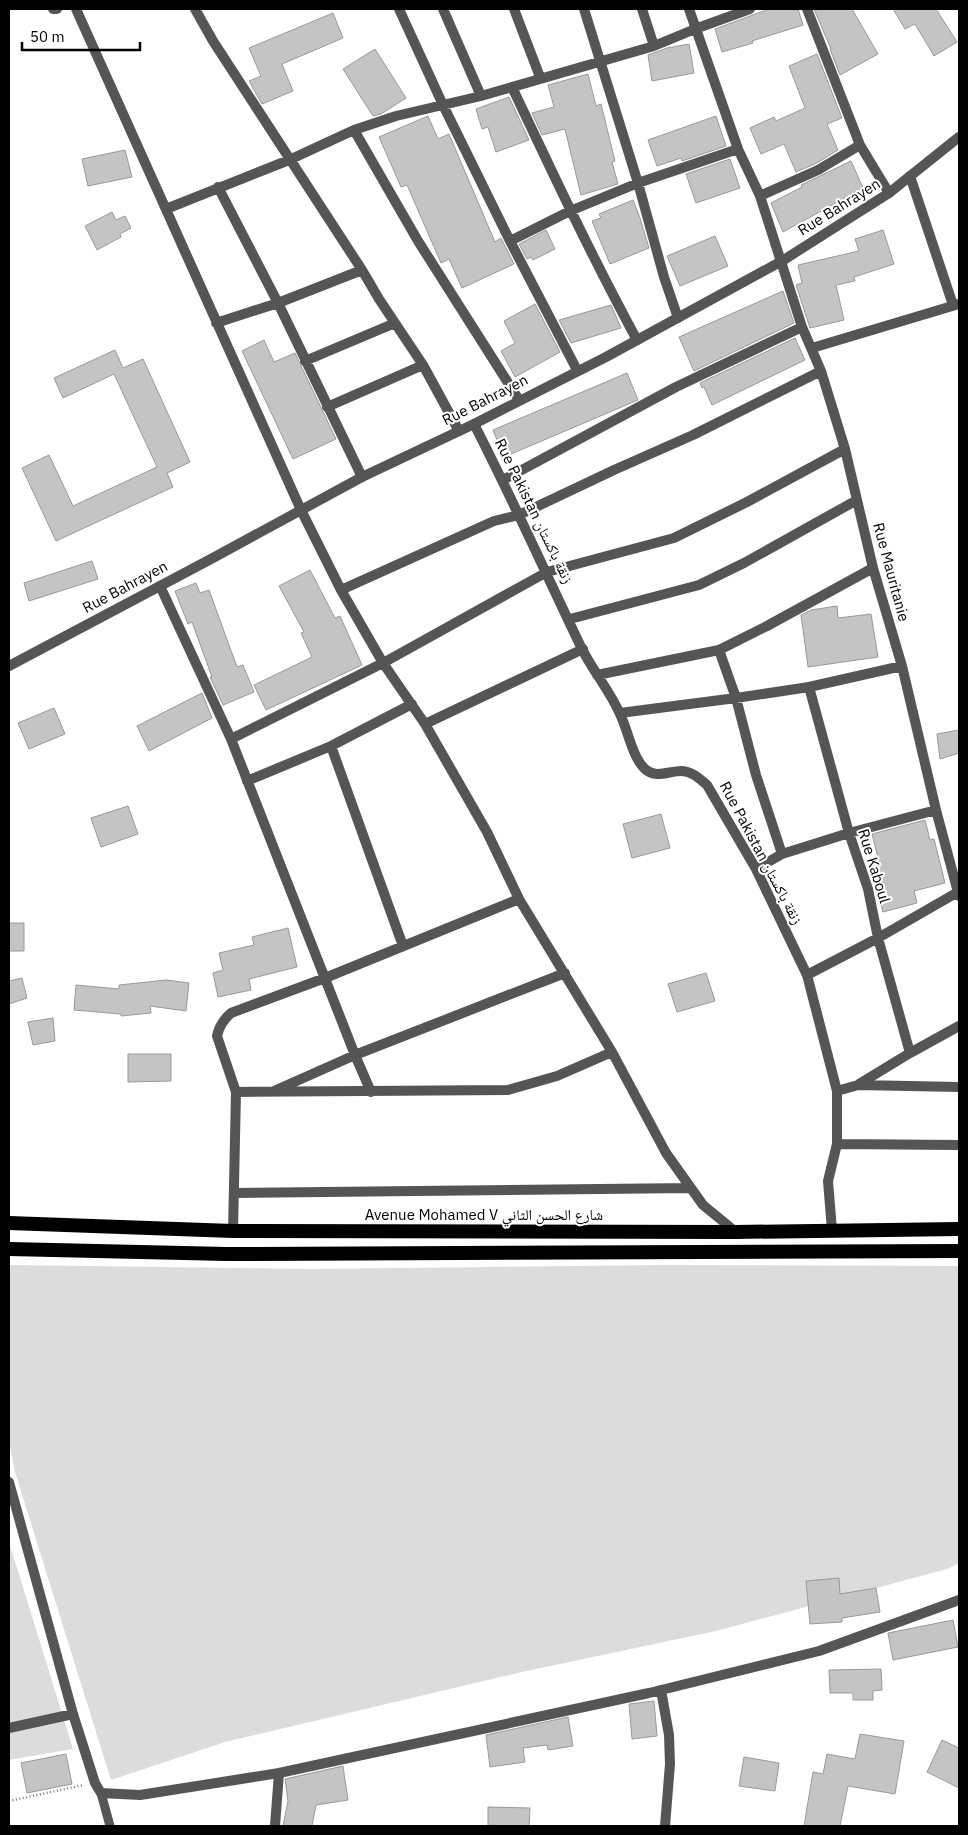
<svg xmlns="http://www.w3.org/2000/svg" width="968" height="1835" font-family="'IBM Plex Sans','Noto Naskh Arabic',sans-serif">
<rect width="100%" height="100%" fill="#fff"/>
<path fill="#dcdcdc" d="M10,1265L310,1269L665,1265L959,1266V1563L947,1569L716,1631L522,1672L225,1742L111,1780L15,1472L9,1442Z
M9,1542L73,1749L9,1760Z"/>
<path fill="#c4c4c4" stroke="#999" d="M769,9H798L803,25L752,41L753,43L722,52L715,29Z
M814,9H852L878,54L840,75L830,49H831Z
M893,9H936L957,42L934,56L915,24L905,29Z
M333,13L343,38L282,64L293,91L262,104L249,81L261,76L249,48Z
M689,44L694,73L652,81L648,55L667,48Z
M375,49L406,98L381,114L373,116L343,69Z
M817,54L842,118L827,124L838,150L815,164L796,172L784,144L761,154L750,128L774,117L776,121L805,108L789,66Z
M588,74L596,106L601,104L615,161L612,162L618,184L581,195L565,129L542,135L532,113L554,107L548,85Z
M509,97L529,140L496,152L488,127L482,129L476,109Z
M428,116L438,139L449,134L495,242L501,238L514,264L462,288L449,259L441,263L407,185L401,187L379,137Z
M716,116L726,146L682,161L681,158L657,166L648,140Z
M125,150L132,177L88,186L82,159Z
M730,159L740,188L696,203L686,174Z
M851,161L863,188L783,232L771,203L802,187L801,185Z
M633,200L640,218L649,248L610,264L592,221L601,218L599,214Z
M112,212L116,220L125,216L131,228L120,234L121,237L97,250L85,226Z
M546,230L555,249L533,260L531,257L527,259L519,244Z
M883,230L894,264L854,277L855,281L836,285L844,320L810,328L796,285L802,283L798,265L859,251L855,239Z
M715,236L728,266L680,286L667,256Z
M783,291L794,323L694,371L679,337Z
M535,304L560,352L515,377L501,351L515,343L504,321Z
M611,305L621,328L571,343L559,320Z
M795,338L805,360L712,405L704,387L702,388L700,383Z
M264,340L274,362L295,353L336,439L293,459L242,351Z
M115,350L123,368L143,359L190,462L167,473L173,487L56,541L22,468L49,455L73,506L157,467L114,374L63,398L54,378Z
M627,373L638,400L504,457L493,430Z
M92,561L98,579L29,601L24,583Z
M310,570L335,618L340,616L362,665L266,710L254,685L312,657L301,633L304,632L279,586Z
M196,583L200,593L209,590L237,667L243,665L254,692L223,705L210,677H212L192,622L188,624L175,591Z
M837,606L838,618L871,614L878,657L808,667L801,615L811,610Z
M202,693L212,718L149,751L137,726Z
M54,708L65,734L29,749L18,723Z
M959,730V753L940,759L937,734Z
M128,806L138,834L101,847L91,818Z
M661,814L670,848L632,858L623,824Z
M925,820L930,840L934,839L945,883L914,891L917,903L883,912L871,864L879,862L872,834Z
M9,923H24V951H9Z
M288,928L297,967L249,979L251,990L218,997L213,973L223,970L219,953L254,945L252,937Z
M706,973L715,1001L677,1012L668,984Z
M22,978L27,998L9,1004V981Z
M166,980L189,983L186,1011L150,1006L151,1013L121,1016V1014L74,1010L76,985L119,989V985Z
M53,1018L55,1041L33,1045L28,1022Z
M128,1054H171V1081L128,1082Z
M839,1578L840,1594L876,1588L880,1612L842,1618V1622L810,1624L806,1581Z
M953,1620L958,1647L893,1660L888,1633Z
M881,1669L882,1690L873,1691V1700H853V1693H830L829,1670Z
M654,1701L657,1736L632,1739L629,1704Z
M568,1717L573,1746L548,1750L547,1745L523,1748L525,1762L490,1767L486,1735Z
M860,1734L904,1741L895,1794L848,1786L840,1826H804L813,1772L823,1774L827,1754L855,1759Z
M942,1740L959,1748V1788L927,1772Z
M66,1754L72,1784L27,1793L21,1763Z
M744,1757L779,1763L775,1791L739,1786Z
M343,1766L348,1800L316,1805L312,1826H283L288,1801L285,1779Z
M488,1807L530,1808L529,1826H488Z"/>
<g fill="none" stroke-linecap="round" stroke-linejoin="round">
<path stroke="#777" stroke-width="2.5" stroke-dasharray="1 2.5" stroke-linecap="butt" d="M9,1801L84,1785"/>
<path stroke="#555" stroke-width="9" d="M101,1793L110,1826"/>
<path stroke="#555" stroke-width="10" d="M53,9H57
M76,9L301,510L341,590L383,663L425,724L487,832L519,899L612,1052L666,1153L703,1205L736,1232
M195,9L213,41L362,270L379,299L423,365L459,431
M399,9L443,105L510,241L577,370
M443,9L481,96
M514,9L540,77
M584,9L638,183L664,277L678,318
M642,9L654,46
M689,9L738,149L760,196L802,327L821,371L845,449L873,568L902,666L936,810L959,896
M807,9L860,145L889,193
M512,87C552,172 592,257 637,340
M354,130L418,241L519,400
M910,176L953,305
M218,187L278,303L362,477
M760,196L818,170L860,145
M166,209L289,160L354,130L396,116L481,96L654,46L695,29L750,9
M510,241L570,211L638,183L738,149
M216,323L278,303L362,270
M812,348L959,304
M305,361L395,323
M327,407L423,365
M474,424C512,498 546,574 582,649C593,671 610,691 620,714C628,730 632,757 645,769C656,779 669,771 681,771C692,771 700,779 707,785L756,869L807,975L837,1091V1144L828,1181L832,1230
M503,480L676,387L802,327
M160,586L231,739L355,1055L371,1092
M341,590L494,521L519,515L614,470L693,435L821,371
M570,619L699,585L744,563L857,500
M719,650L736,698L756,775L782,854
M597,675L719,650L767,626L873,568
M809,687L849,833L868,889L878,938L910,1053
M620,713L736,698L809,687L902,666
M425,724L583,649
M231,739L383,663L547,572L674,538L747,502L845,449
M331,746L403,946
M247,781L331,746L412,704
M756,869L782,854L849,833L936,810
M807,975L878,938L958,892
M859,1084L910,1053L959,1026
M274,1091L355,1055L565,973
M837,1091L858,1085L959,1087
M236,1092L508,1090L557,1076L612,1052
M837,1144L959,1145
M235,1193L691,1188
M233,1231L236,1092L217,1036C219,1026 223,1020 231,1013L325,978L519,899
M9,1482L73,1714L95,1783L101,1793L140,1795L279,1773
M661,1690L669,1735L670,1764L665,1826
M9,1728L73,1714
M275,1826L279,1773L649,1693L819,1651L959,1600"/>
<path stroke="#555" stroke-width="10" d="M9,666L211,559L362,477L474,424L606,357L782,261L889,193L959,137"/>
<path stroke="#000" stroke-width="14" d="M9,1223L233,1231L736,1232L959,1229
M9,1249L227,1254L959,1251"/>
</g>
<g text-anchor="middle" stroke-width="4" stroke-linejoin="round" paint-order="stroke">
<g font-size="15" fill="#000" stroke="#fff">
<text transform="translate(839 207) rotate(-32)" y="5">Rue Bahrayen</text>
<text transform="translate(485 400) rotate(-27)" y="5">Rue Bahrayen</text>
<text transform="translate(534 511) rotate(64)" y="5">Rue Pakistan زنقة باكستان</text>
<text transform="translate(891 572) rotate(75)" y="5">Rue Mauritanie</text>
<text transform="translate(125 587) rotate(-28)" y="5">Rue Bahrayen</text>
<text transform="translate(761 853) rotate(62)" y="5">Rue Pakistan زنقة باكستان</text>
<text transform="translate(874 866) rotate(73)" y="5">Rue Kaboul</text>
<text x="484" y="1220">Avenue Mohamed V شارع الحسن الثاني</text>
</g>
</g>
<rect width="968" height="1835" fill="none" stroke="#000000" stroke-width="20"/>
<path d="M22 42v8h118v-8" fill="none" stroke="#000000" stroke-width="2.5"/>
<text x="30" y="42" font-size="15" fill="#000000" stroke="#ffffff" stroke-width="4" paint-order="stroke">50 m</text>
</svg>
